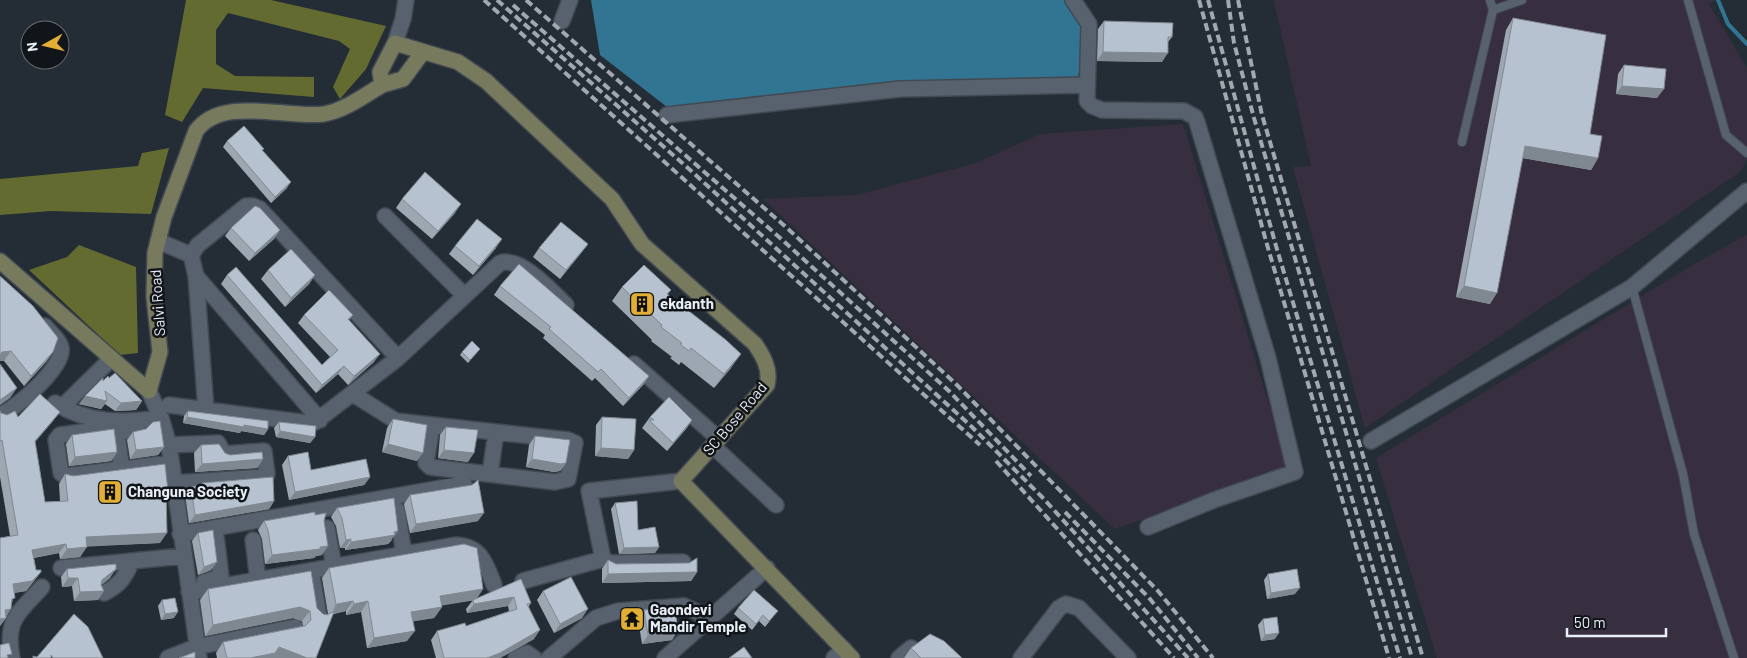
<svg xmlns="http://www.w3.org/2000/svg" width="1747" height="658" font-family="Barlow,sans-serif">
<rect width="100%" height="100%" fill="#242d36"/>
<path fill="#372f40" d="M1274,0H1716L1709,4L1747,68V159L1741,171L1365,428L1293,167L1311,166Z
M1183,124L1289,470L1115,529L763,199L857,195L976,163L1040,134Z
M1747,235V658H1437L1376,458L1701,260Z"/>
<path fill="#646b31" d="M186,0H271L386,26L366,69L340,99L333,87L350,49L339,41L228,13L216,30V64L235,76L314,77V97L203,88L182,122L165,115Z
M169,148L151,214L51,211L0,215V179L138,166L142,153Z
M79,245L136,267L138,353L120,355L29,270L67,257Z"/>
<path fill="#327593" d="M591,0H1064L1086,27L1078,78L667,107L600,55Z"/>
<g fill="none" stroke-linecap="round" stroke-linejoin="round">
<path stroke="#327593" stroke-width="4" d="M1718,0L1728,24L1747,44"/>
<defs>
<path id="lane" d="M1490,0L1493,10
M1688,0L1726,135L1747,153
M1462,142L1493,10L1522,0
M1632,287L1683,474L1694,534L1734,658"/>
<path id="street" d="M1073,0L1089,24L1087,101L1092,106L1102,110L1184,111L1195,117L1197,122L1268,358L1295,472L1214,500L1148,527
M562,21L570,0
M395,43L403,19L406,0
M667,115L900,89L1087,85
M385,216L465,296
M158,241L191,255
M196,276L320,420
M634,364L719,439
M149,391L161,418L169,445L199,658
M353,394L396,421L568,440L575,443L568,479L555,482L430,467L426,463L432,425
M55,403C89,424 123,423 161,418
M169,405L308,423L315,422L398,358
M62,407L111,359
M206,410L196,276L191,255L198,245L246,206H253L260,209L398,358L500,263C521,256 551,291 566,305
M0,415C16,409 65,366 61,348C60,340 49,332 45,326
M104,429L60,435L56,440L61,473L65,476L171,463
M1371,441L1632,287L1747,191
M169,445L218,443L224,454L264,451L267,474L264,477L174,483
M713,446L776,505
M122,470L117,435L119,432L138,429
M490,474L496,432
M397,510L404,554
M327,528L334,567
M180,534L464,484
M253,540L258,580
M603,559L589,491L681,481
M61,568L183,556
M311,571L319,616
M523,581L603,559L610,563L683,562
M204,582L221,577L215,528
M189,592L456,545C481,546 486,564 494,585
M104,593C120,585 125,577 132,561
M12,658C5,619 18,614 42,587
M168,658L196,647L295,627
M516,658L527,653L534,658
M549,658L596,618L618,611L684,606L710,618L767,568
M665,658L710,618
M834,658L844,649
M899,658L911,648L924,658
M1021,658L1059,608L1066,604L1079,608L1128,658"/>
<path id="secondary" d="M382,85L403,79L423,52
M0,261L149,391L160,352L154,297L155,253L164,217L196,131C222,95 286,119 324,114C345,110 364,96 382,85L380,72L395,43L458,62L486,81L612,199L642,244L755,344C763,356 771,369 767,385L681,481L852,658"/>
</defs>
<use href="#lane" stroke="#424952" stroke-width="10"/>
<use href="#street" stroke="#424952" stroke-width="18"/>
<use href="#secondary" stroke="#424952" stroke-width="18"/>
<use href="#lane" stroke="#58626e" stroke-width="8"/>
<use href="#street" stroke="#58626e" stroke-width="15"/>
<use href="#secondary" stroke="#787a5d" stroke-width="15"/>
<path stroke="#a1a8b0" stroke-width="4" stroke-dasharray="8 4" stroke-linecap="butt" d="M484,0L980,445
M497,0L689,169L972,427L1043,498L1188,658
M526,0L787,228L956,384L1158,591L1213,658
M1199,0L1268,248L1389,658
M1208,0L1276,246L1400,658
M1228,0L1234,43L1254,118L1412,658
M1238,0L1262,115L1423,658
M513,5L779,237L949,391L1031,476
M996,461L1174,658
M1065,512L1150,599L1198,658"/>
</g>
<path fill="#9da7b2" d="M1513,18L1590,134L1598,158L1591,170L1522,158L1490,304L1456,297L1506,30Z
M1104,21L1172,37L1168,42L1162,62L1097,61L1098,29Z
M1624,65L1657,98L1616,94L1618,74Z
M227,141L263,151L287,188L271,203L223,147Z
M402,199L455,213L432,239L396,208Z
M231,228L280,230L274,239L249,261L225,236Z
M588,244L582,252L560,279L533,257L539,248Z
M455,246L496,248L473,275L449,254Z
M268,270L315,275L309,284L285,307L261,279Z
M227,275L322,365L330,357L298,323L304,315H353L349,320L374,362L348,385L338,374L316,393L221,284Z
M0,276L53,352L46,362L24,386L4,361H0Z
M500,286L649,376L643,385L623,406L595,378L592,381L543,338L545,335L494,295Z
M622,287L671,290L668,294L731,368L714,388L681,362L679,365L670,358L672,357L651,341L652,340L612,301Z
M480,349L468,363L460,355L462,352Z
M103,381L142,401L136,410L115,411L105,404L101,409L79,404Z
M0,411L1,413L18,417L53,421L35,442L45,502L60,501L59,484L65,474L166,494L160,543L87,546L80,557L60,559L59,553L34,558L36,570L41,572L34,581L26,591L14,593L12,603L6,618L0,626V538L10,536L0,477Z
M188,411L268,429L264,435L241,431L240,433L183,423L184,416Z
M602,417L634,450L628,459L595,456L596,425Z
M650,417L692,420L686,429L667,451L642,428Z
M393,419L417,461L382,452L387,428Z
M279,422L315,437L310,443L276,437L274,428Z
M446,427L468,462L438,458L440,435Z
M146,429L164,447L158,455L130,459L127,440L133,432Z
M72,435L117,452L111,461L69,466L66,444Z
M535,436L566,463L560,471L554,472L526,467L529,445Z
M201,445L230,455L263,459L257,468L195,472L194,453Z
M288,456L311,470L370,477L364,485L289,500L282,465Z
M202,483L274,501L269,509L189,523L185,494L191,487L200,485Z
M472,485L478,521L410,533L404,504L410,495Z
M615,503L638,530L659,547L655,553L619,554L611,509Z
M337,508L392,540L388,544L345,550V548H340L336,526L331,517Z
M315,515L324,521L322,555L316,556L314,558L265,564L262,539L258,530L264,521Z
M198,533L211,570L198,575L192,541Z
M608,560L616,564L689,563L697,572L691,581L602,583V569Z
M329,568L483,589L476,599L521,579L531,603L529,606L534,639L500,658H436L431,640L437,631L466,626L509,611L508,606L467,613L466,609L473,600H474L441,605L442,607L434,618L413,621L407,641L367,648L361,612L346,615V611L334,614L271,658H217L216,653L223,642L303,626L302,621L293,618L205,636L200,600L208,589L317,608L323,614H328L322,578Z
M67,569L110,578L101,585L98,600L74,601L72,586L62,587L61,577Z
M1268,574L1295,594L1267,599L1264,580Z
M543,591L582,618L554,633L537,600Z
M162,600L174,618L161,620L158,606Z
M738,608L773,617L765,627L759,621L752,630L734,614Z
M644,610L672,640L642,644L638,619Z
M1263,619L1275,639L1261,641L1258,625Z
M911,648L962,658H904Z"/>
<path fill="#7f8891" d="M1103,52L1168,53L1162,62L1097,61Z
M1622,86L1664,89L1657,98L1616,94Z
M1525,146L1598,158L1591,170L1517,157Z
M291,182L287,188L271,203L275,197Z
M461,204L455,213L432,239L438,231Z
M280,230L274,239L249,261L255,253Z
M502,239L496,248L473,275L479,266Z
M588,244L582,252L560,279L566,270Z
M315,275L309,284L285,307L291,298Z
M1464,286L1497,293L1490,304L1456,297Z
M11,351L4,361H0V354L2,352Z
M53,352L46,362L24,386L31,376Z
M380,354L374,362L348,385L354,376Z
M741,354L731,368L714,388L724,374Z
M344,366L338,374L316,393L322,385Z
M649,376L643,385L623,406L629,398Z
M17,388L10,398L0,405V400Z
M85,396L107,401L101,409L79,404Z
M142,401L136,410L115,411L121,403Z
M60,412L53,421L28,450L35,441Z
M187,417L244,425L268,429L264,435L241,431L240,433L183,423Z
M692,420L686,429L667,451L673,443Z
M280,431L315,437L310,443L276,437Z
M388,444L423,453L417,461L382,452Z
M164,447L158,455L130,459L136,450Z
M601,448L634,450L628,459L595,456Z
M444,450L474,453L468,462L438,458Z
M117,452L111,461L69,466L75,457Z
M263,459L257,468L195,472L202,464Z
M532,459L566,463L560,471L554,472L526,467Z
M370,477L364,485L289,500L295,492Z
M274,501L269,509L189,523L195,515Z
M484,513L478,521L410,533L416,524Z
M398,531L388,544L345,550L351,542Z
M167,533L160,543L80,547L86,537Z
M351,539L345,548H340L346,540Z
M66,544L59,553L26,559L32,550Z
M328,546L322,555L316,556L314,558L265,564L272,555Z
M87,547L80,557L60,559L67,549Z
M659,547L655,553L619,554L624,548Z
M217,562L211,570L198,575L204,567Z
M116,569L110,578L96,589L102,580Z
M41,572L34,581L26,591L6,594L13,584Z
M697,572L691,581L602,583L608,574Z
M68,578H78L72,586L62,587Z
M1300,588L1295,594L1267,599L1271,593Z
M483,589L476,600L433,607L440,596Z
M104,591L98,600L74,601L80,592Z
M514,597L508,606L467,613L474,604Z
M353,601L346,611L332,614L337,604Z
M368,601L361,612L346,615L354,604Z
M300,607L310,611L302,621L293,618L205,636L213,625Z
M442,607L434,618L404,623L411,612Z
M11,609L0,626V618L5,610Z
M588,609L582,618L554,633L560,624Z
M178,612L174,618L161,620L165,614Z
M540,630L534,639L500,658H487Z
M415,631L407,641L367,648L374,638Z
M678,631L672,640L642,644L648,635Z
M1279,633L1275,639L1261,641L1265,635Z
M279,647L307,658H250Z"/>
<path fill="#b6c2cf" stroke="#7f8891" d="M1513,18L1606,35L1590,134L1602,136L1598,158L1525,146L1497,293L1464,286Z
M1104,21L1173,23L1172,37H1168V53L1103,52Z
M1624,65L1666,69L1664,89L1622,86Z
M244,126L264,149L262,150L291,182L275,197L227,141Z
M425,172L461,204L438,231L402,199Z
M255,206L260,208L280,230L255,253L231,228Z
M477,219L502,239L479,266L455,246Z
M561,222L588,244L566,270L539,248Z
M291,249L315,275L291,298L268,270Z
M519,264L649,376L629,398L601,369L598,372L549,329L551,327L500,286Z
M644,265L671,290L667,294L726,340L741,354L724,374L691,348L689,351L680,344L682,343L661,327L662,325L622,287Z
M236,267L322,365L338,350L304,315L329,290L353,315L348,319L380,354L354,376L344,366L322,385L227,275Z
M0,276L33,306L58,338L53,352L31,376L11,351L2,352L0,355Z
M472,341L480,349L470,360L462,352Z
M0,364L17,388L0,400Z
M115,373L142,401L121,403L105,391L107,401L85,396L103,378V381L108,376L109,378Z
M40,394L60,412L35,441L45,502L68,501L65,474L73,476L165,464L168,491H166L167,533L86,537L87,547L67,549L66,544L32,550L36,570H41V572L32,581L13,584L15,598L12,599L11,609L5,610L6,618L0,619V538L18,535L2,440L0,441V411L1,413L7,415L15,411L18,417Z
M669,397L692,420L673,443L649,420H654L650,417Z
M188,411L268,421V429L244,425V427L187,417Z
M602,417L636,419L634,450L601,448Z
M393,419L427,425L423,453L388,444Z
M160,421L164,447L136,450L133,432L146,429L153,422Z
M279,422L316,426L315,437L280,431Z
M446,427L478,430L474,453L444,450Z
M114,429L117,452L75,457L72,435Z
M535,436L570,440L566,463L561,464L532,459Z
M219,444L225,453L230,455L262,452L263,459L202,464L201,445Z
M308,452L311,470L366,459L370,477L295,492L288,456Z
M273,477L274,501L195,515L191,487L202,485V483Z
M478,480L484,513L416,524L410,495L472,485Z
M394,498L398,531L394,532L395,535L351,542V539L346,540L342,518L337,508Z
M637,501L638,530L655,527L659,547L624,548L615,503Z
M315,512V515L326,513L324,521L328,546L320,547V549L272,555L268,530L264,521Z
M213,530L217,562L204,567L198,533Z
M464,544L477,548L483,589L440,596L442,607L411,612L415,631L374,638L368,601L354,604L353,601L337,604L316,658H307L279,647L275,653L250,658H227L223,642L305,626L311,620L310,611L300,607L213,625L208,589L311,571L317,608L323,614L327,615L333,612L336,604L329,568Z
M697,558V572L608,574V560L616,564L689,563Z
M116,564V569L102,580L101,585L104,591L80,592L78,578H68L67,569Z
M1297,569L1300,588L1271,593L1268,574Z
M571,577L588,609L560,624L543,591Z
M521,579L531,603L527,604L540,630L500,653L487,658H444L437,631L465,623L466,626L517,609L514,597L474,604L473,600Z
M754,590L778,611L769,621L763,615L756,624L738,608Z
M175,598L178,612L165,614L162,600Z
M675,608L678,631L648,635L644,610Z
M74,614L88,627L103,658H53L51,655V658H33V656L37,657Z
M1277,617L1279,633L1265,635L1263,619Z
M930,634L944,641L962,658H921L911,648Z
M9,643L12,654L7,655L8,658H0V645Z
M744,647L752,658H729Z
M195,652V658H179Z"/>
<defs>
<symbol id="building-square" viewBox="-11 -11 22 22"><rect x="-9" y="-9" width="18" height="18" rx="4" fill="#e3ae35" stroke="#111519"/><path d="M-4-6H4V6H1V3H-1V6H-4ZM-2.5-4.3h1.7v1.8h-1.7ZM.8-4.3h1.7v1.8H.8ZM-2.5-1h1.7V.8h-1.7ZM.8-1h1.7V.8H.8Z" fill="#111"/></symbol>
<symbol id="temple-square" viewBox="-11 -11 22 22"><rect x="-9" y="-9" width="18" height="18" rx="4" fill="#e3ae35" stroke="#111519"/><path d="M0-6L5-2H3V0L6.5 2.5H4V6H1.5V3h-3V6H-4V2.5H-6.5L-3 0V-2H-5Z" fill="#111"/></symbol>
</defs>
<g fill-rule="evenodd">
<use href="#building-square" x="628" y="290" width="28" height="28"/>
<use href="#building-square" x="96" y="478" width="28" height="28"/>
<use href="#temple-square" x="618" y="605" width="28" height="28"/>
</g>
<g text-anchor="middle" stroke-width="5" stroke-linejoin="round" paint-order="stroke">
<g font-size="15" fill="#e9eff6" stroke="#111519">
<text transform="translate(158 303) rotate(-94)" y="5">Salvi Road</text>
<text transform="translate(735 419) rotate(-50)" y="5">SC Bose Road</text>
</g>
<g font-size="15" font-weight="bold" fill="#e9eff6" stroke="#111519" text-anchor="start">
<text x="660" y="309">ekdanth</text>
<text x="128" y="497">Changuna Society</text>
<text x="650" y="615">Gaondevi<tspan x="650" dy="17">Mandir Temple</tspan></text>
</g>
</g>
<g transform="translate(45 45) rotate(262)"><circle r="24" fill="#111519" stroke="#676c71"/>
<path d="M0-4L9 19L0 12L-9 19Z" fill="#e3ae35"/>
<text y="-8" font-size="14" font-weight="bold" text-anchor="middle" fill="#e9eff6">N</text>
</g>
<path d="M1567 628v8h99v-8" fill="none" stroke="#e9eff6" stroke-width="2.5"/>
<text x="1574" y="628" font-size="15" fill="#e9eff6" stroke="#111519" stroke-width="4" paint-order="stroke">50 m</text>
</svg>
